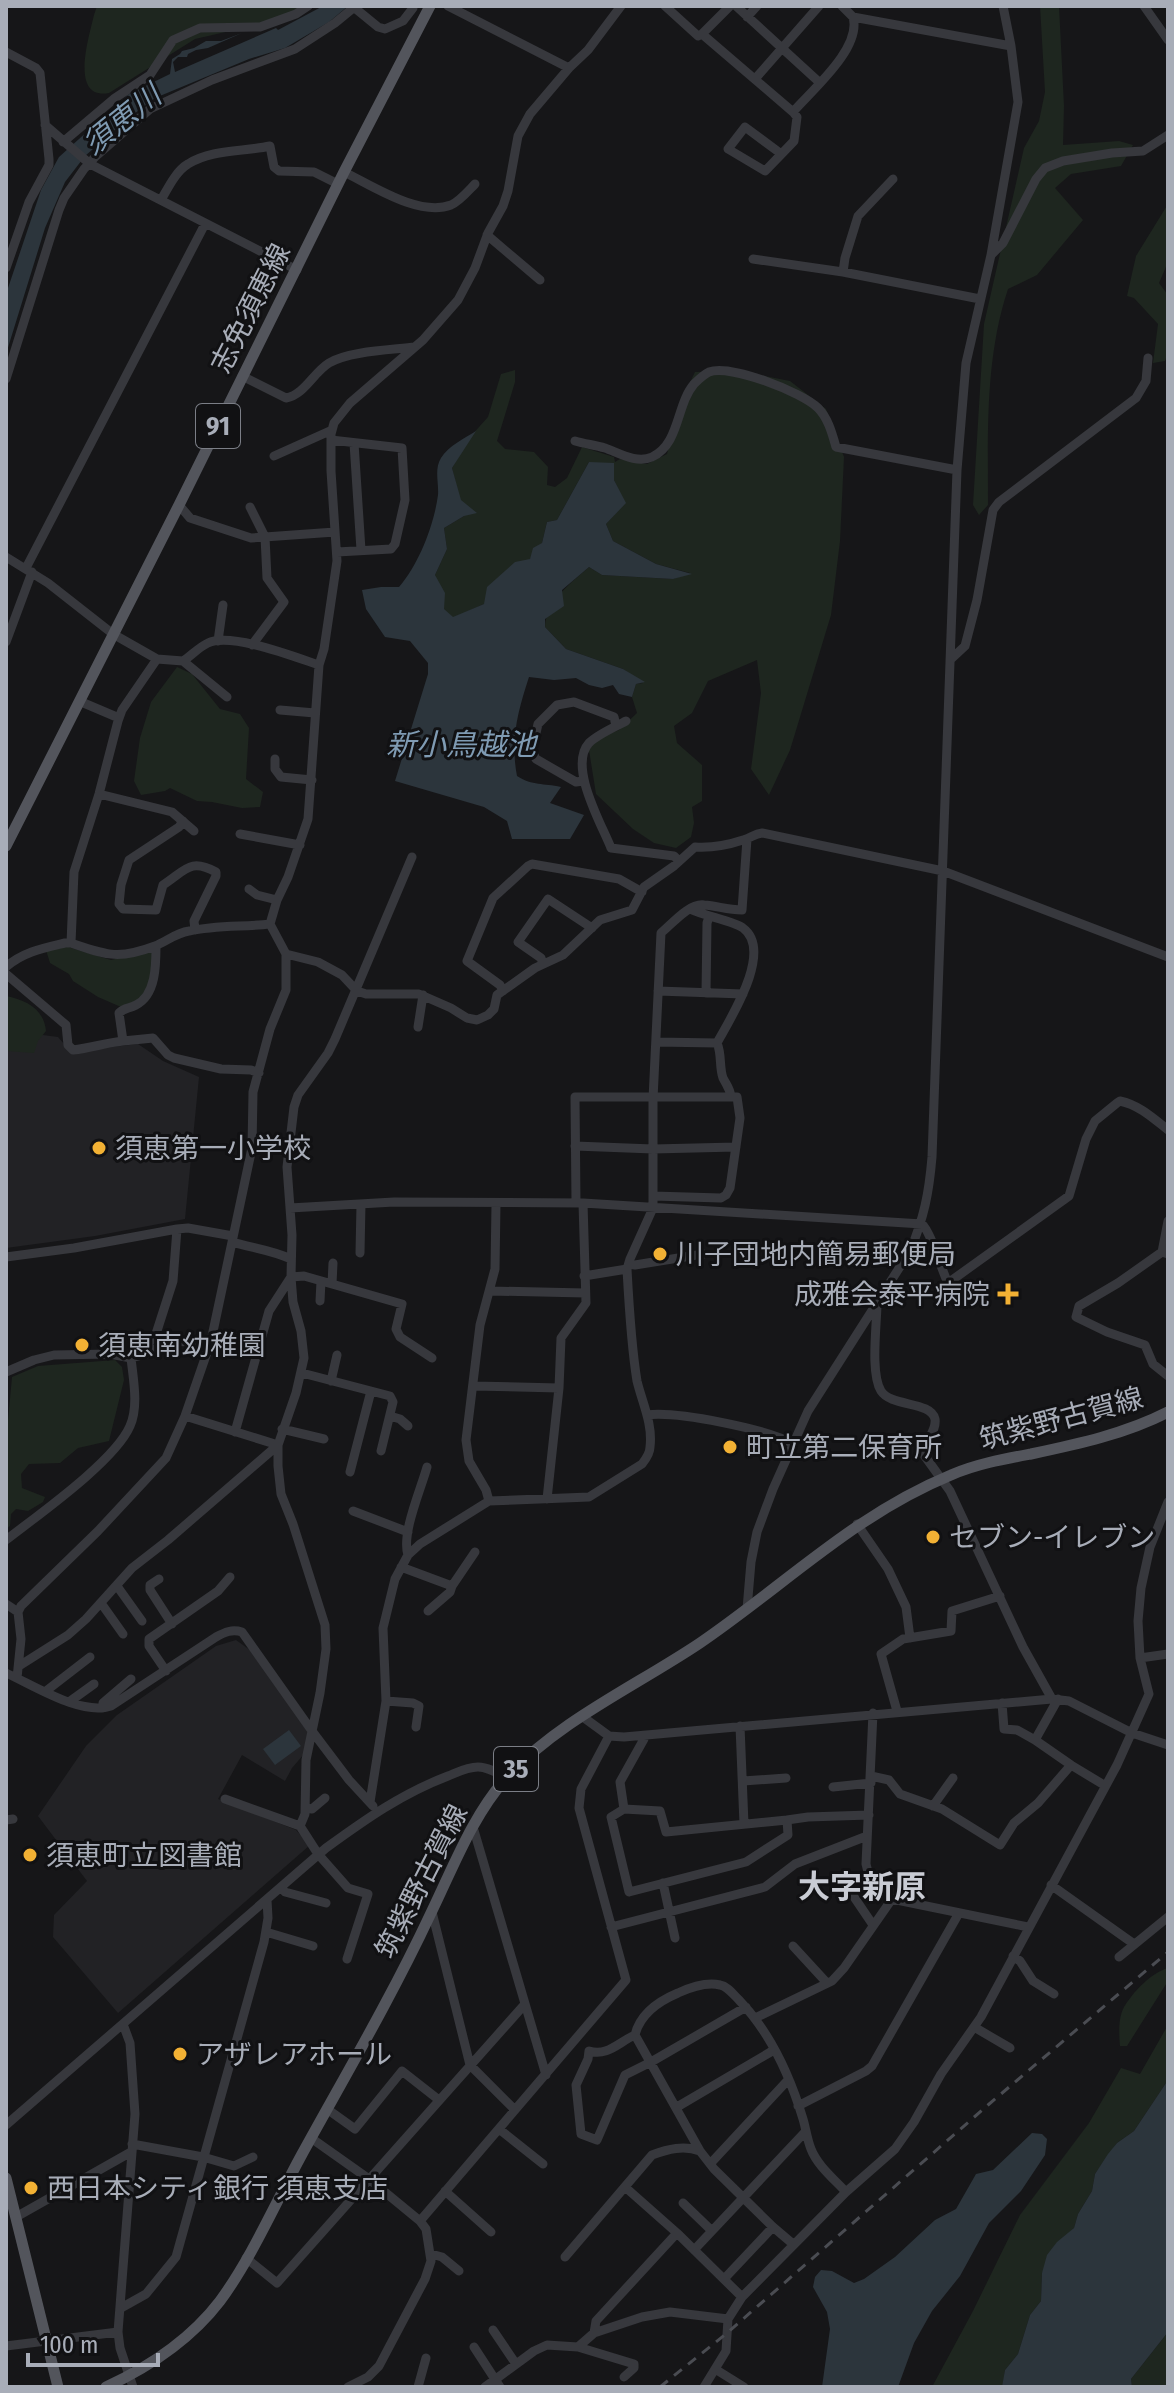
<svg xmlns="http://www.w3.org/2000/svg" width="1174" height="2393" font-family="'Fira Sans Condensed','Noto Sans JP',sans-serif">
<rect width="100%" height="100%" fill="#161618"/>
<path fill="#222225" d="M35,1034L58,1037L71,1052L138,1044L163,1061L199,1077L185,1219L95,1236L6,1248V1049Z
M236,1640L254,1653L309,1732L304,1754L292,1768L285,1781L242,1755L218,1799L296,1830L310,1845L118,2013L53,1937L54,1915L87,1881L38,1816L86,1746L117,1715L216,1646Z"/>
<path fill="#1e261f" d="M97,6H299L295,11L256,25L195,39L109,93C69,100 89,37 94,15Z
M1040,6H1059L1064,106L1063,145L1119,141L1133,145L1121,166L1071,174L1055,188L1083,220L1037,275L1008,289C985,358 988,432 988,505L979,515L973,505L984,324L1024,148L1039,121L1045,92Z
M1168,204V262L1159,283L1168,295V352L1165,361L1153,363L1158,324L1134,298L1127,296L1136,256Z
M515,370V382L497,441L505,449L534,452L548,467L547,485L555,487L567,478L582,447L614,457L615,462L620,459L647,464L667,454L678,407L695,372L739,371L790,381L826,409L844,457L840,541L831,615L790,750L769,795L751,769L761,693L757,660L708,681L692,713L674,726L677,743L702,765V801L692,807L694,823L691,837L676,848L654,843L633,829L596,794L589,750L596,739L619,730L637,713L632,697L636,684L643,683L623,669L566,649L545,627C546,601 571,583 589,567L602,575L673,579L690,573L656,564L613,541L606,524L625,503L614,480L589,462L557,520L547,522L542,543L530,559L484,604L453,618L443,609L435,575L447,549L444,528L464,516L452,468L470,437L488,417L501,374Z
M177,667L192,674L220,709L240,714L249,728L246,779L263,792L260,807L242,808L212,802L197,801L170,788L165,791L141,795L134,781L140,738L151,702Z
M68,947L111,960L148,951L153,954L149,985L139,1000L121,1007L98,997L73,981L69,974L50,963L46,950Z
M6,996C26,1000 44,1009 46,1031L38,1041L34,1053L6,1051Z
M115,1360L122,1367L124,1380L109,1441L78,1448L60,1463L29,1464L21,1474L22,1488L45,1497L43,1502L28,1511L16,1509L11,1514L10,1526L6,1529V1442L12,1377L38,1366Z
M1168,1968V1981L1127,2046H1120C1119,2034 1118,2018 1124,2007C1134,1991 1151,1973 1168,1968Z
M1168,2025V2080L1134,2131L1117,2143L1095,2174L1092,2191L1078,2214L1074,2228L1042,2273L1041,2301L1030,2315L1018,2354L1005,2370L1003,2385L932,2387L973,2311L1020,2215L1089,2123L1121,2068L1140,2074Z
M1168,2332V2387H1132L1131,2379Z"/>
<path fill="#2c353c" d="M323,6H348L329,22L285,48L249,59L155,98L126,120L85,156L65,182L45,228L6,354V294L41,190L59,157L129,94L170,74L172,59L180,54L182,51L194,48L206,41H221L242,33L208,48L196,50L188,54L187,57H178L173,62L175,72L276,28L278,30Z
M476,431L452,468L461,500L477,513L464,516L444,528L447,549L435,575L445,593L444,609L453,617L484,604L487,587L515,562L530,559L533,548L542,543L547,522L557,520L589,462L614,463V480L626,503L606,524L613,541L656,564L692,574L673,579L602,575L589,567L562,590L564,606L545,619V627L566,649L623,669L645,682L636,684L632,697L619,694L613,685L602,688L589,685L576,678L554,680L529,677C518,711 510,739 517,776C533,786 543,783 561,787L550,803L584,815L570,839H512L507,821L484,807L395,781L428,674V663L410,641L385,637L366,609L362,590L381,587H399C419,564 434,525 438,495C439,483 434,469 441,458C448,446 465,438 476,431Z
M289,1730L301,1746L275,1765L263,1749Z
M1168,2080V2332L1131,2379L1132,2387H1002L1005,2370L1018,2354L1030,2315L1041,2301L1042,2273L1047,2255L1057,2242L1074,2228L1078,2214L1092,2191L1095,2174L1108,2154L1117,2143L1134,2131Z
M1032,2133L1042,2134L1047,2139L1045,2155L1021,2191L989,2223L960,2276L932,2311L914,2343L898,2387H822L830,2329L827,2312L813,2287L815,2277L821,2270L832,2271L854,2283L864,2279L895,2257L935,2220L956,2209L976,2174L993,2170Z"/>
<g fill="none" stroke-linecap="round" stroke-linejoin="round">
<path stroke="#37383d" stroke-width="9" d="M448,6L569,68
M665,6L698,36L702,34
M730,6L702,34L793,112C812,90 862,48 853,17
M736,6L819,82
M842,6L853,17L1011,46
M1144,6L1168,40
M747,17L757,6
M6,52L36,68L40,73L49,159V165L29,202L6,268
M755,79L819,6
M45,125L90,164L297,270
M63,142L115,98L150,75L173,40L200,28L260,27L296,14L308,6
M780,153L745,127L728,149L765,171L794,141L797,117L793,112
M344,172C373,186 419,217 451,205C460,201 469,190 475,184
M893,179L858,216L845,258L843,272L980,299
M161,200C168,188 176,171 188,164C212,149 243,152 270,146L274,167L279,171L314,172L338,184
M487,235L540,280
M991,255L1003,243L1036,179L1045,168L1063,161L1112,153L1143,151L1168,135
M753,259L843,272
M242,376L286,398C305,394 313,373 329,363C349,351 391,350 415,347
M6,379L59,210L64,198L84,169L96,156L150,109L212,80L295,49L335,23L352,9H356L378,27L385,29L403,21L413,8
M331,440L402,448L405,500L395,544L391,549L337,552
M575,441C585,444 595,445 605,448C619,453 637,464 652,457C680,444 676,405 694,384C697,381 705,374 709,372C730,364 802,392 818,408C828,418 832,433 836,447L957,470
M354,443L361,550
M274,456L332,430
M179,505L190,518L251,538L335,532
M250,507L265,537L267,578L284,602L252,645
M6,557L48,583L113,634L157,659L183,661C191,656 199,647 208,643C231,632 295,657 319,665
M26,568L205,224
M218,641L223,605
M6,642L32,572
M950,660L965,646L977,600L993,510L999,502L1136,398L1146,381L1148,358
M183,661L227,697
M79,701L119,718
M280,710L315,713
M626,721C615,727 598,734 589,743C568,766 601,823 611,848L674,856L679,861
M275,759V769L281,777L312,780
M583,781L576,782L536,759L532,751L538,724L557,705L574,702L614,717L616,726
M99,794L172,812L194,831
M183,821L179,827L129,860L121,885L119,904L123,909L156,910L163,885C186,870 190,858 216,872V876L194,921L195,930
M240,834L300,845
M249,889L257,895L277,900
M270,924L277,900L288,877L308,819L319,665L324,649L337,561L331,471V434L334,423L350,403L423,340L458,300L475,268L488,233L503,206L508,191L518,136L530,114L569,68L588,50L621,6
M71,943L74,872L99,794L118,721L122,710L157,659
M156,946C156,965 156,995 136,1005C129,1009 125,1007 119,1013L123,1041L153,1038L168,1055L174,1058L221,1069L251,1070L259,1073
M286,954L318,962L342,975L357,991L366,994H419L451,1008L467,1018L477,1020L488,1015L494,1009L497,995L535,968L563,955L600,920L632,910L644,887L674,866L695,847C711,848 728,845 743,840C751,838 754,834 762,833L943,871L1168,957
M543,964L541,958L518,942L548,899L592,928
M6,967C23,952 44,948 65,943H71C107,955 118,960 155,946C167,941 176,933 189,931C216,925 243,927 270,924
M6,974L66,1025L68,1045L73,1050C91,1048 105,1043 123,1041
M503,991L500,985L467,961L493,898L528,866L532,864L619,879L642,892
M658,991L743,994
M706,993L707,923L709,917
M418,1027L423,995
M656,1042L717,1043C730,1019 774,951 743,928C734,921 704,916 690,909
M717,1043C722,1054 719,1067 723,1078C727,1086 730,1088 731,1097
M575,1146L653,1149L736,1147
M576,1203L575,1097H737L740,1118L730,1188L726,1195L721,1198L653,1196
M290,1208L394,1202L583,1203L922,1224C931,1232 941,1269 948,1283L1069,1196L1086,1139L1095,1121L1117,1103L1120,1101C1139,1105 1153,1118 1168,1130
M232,1242C252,1248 272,1250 291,1259
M1162,1252L1168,1221
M360,1253L361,1204
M1168,1254L1162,1252L1118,1283L1079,1306L1076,1317L1107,1332L1145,1345L1153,1364L1168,1376
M6,1257L74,1248L177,1229L188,1228L233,1236
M629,1264L635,1265L703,1254
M584,1276L627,1269
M332,1284L333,1263
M491,1291L585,1293
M320,1301L321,1281
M877,1303C877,1324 870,1373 881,1391C891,1407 931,1401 935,1419C937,1432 923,1442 924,1455L950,1491L1023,1647L1052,1699
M6,1372L34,1360L54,1355L110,1354L131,1358L146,1354L168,1342L211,1341
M302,1373L390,1396L393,1402L381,1451
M331,1381L337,1355
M473,1386L559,1388
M647,1415C676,1411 768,1429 793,1444
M185,1416L278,1445
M390,1416L400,1419L408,1426
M282,1429L324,1439
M235,1432L269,1311L291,1277L304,1276L402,1304L396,1329L400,1337L432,1358
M350,1472L371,1391
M547,1499L559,1388L561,1338L586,1303L583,1203
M489,1501L486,1490L469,1461L466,1440L480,1325L495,1269L496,1204
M353,1511L408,1532
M857,1524L888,1569L906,1607L910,1638
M6,1540C38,1515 115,1461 130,1426C139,1406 133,1378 131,1358L155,1337L173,1281L177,1229
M408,1555C401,1534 421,1489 427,1467
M401,1567L452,1586L475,1552
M159,1579L150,1585V1590L172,1624
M117,1586L142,1621
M101,1603L123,1634
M6,1604L18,1612
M747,1609L751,1562L757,1532L773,1489L808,1411L910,1251C924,1218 929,1193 932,1157L957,470L966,363L991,255L1018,102L1011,46L1003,6
M428,1611L450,1592L452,1586
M1140,1658L1168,1654
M19,1666L68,1635L86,1619L132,1568L168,1540L278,1445
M166,1671L149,1646V1639L218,1591L230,1577
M6,1673C35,1686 81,1716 111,1706L216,1637C225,1632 232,1629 242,1632L312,1731L349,1780L373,1806
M17,1678L21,1639L18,1612L21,1606L98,1531L166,1458L185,1416L211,1341L252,1148L253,1092L270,1029L286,990V954L270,924
M46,1691L90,1657
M1058,1699L1035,1740L1071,1765
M386,1701L413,1703L419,1706L416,1727
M69,1702L94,1684
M1002,1703L1004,1729L1017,1730L1035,1740
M103,1708V1703L131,1679
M897,1711L881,1654L903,1639L951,1631L952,1611L1000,1596
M873,1713L866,1864L868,1872L892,1899L1028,1927
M583,1717L609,1736L624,1737L1052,1699L1069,1701L1132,1733L1168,1745
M740,1726L744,1824
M644,1739L620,1782L624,1809L611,1817L629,1892L746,1862L788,1835L787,1820L808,1817L869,1815
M871,1776L889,1780L900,1794L942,1809L1000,1845L1014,1823L1038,1803L1071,1765L1104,1785
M743,1781L786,1778
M833,1787L871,1783
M225,1799L300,1826L318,1854L348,1888L368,1894L347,1959
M370,1802L386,1701L383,1628L395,1579L408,1555L420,1544L489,1501L589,1497L642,1464C646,1459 650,1453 650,1447C653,1424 642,1402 637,1381C631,1344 629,1306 627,1269L630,1259L653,1208V1099L661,933C672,924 689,903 704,905C718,906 727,910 742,910L747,839
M933,1806L953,1778
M306,1808L312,1809L325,1798
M624,1809L660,1811L666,1832L787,1820
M6,1820L13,1819
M300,1826L305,1814L306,1760L320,1693L326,1649L325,1625L293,1524L281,1494L278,1466V1445L296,1393L304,1358L301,1331L293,1302L291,1277L292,1235L287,1167L294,1107L298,1095L328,1053L335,1039L412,857
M473,1827L546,2075
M663,1883L675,1938
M1051,1885L1134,1944
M281,1887L285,1892L326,1903
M852,1894L873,1925
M432,1912L470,2065L515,2110
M611,1927L765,1887L795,1864L867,1836
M266,1932L313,1946
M793,1946L827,1983
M1013,1956L1020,1961L1033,1981L1054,1994
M1119,1957L1168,1917
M755,2018L832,1981L844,1968L892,1899
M123,2024L130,2043L135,2114L118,2332L120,2348L133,2387
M974,2027L1010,2048
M635,2035C619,2042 607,2057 589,2051L588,2059L576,2085L581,2134L597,2140L625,2075L651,2062L746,2007
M798,2106L866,2071L872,2066L959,1913
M677,2107L774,2050
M327,2109L355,2129L402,2071L439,2100
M6,2125L326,1848C366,1819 401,1794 448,1776C458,1772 467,1767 478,1767C488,1767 498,1773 507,1778
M499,2129L543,2164
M311,2138L369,2179L420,2221L426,2229L431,2261L425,2279L379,2366L368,2377L348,2387
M132,2144L203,2157L234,2166L253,2157
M710,2164L788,2080
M625,2187L677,2233L742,2297
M445,2191L491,2232
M683,2203L711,2230
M16,2217L131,2152
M420,2221L626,1980L579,1808L581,1789L609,1736
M793,2244L773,2227L714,2169L700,2151L635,2035C640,2014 659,2001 678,1993C689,1988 707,1982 720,1985C727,1986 733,1994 739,2000C770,2032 790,2076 803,2119C806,2129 807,2139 811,2149C817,2165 834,2179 846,2192
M694,2250L806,2131
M431,2254L442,2257L459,2271
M565,2257L652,2155C668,2149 684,2145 700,2151
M246,2258L277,2283L525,2004
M724,2279L773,2227
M121,2308L146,2294L176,2257L264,1942L268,1918L267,1900
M493,2330L516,2364
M594,2333L596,2321L677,2233
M6,2346L118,2332
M474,2347L500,2387
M578,2347L634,2364V2368L624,2377
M715,2369L744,2387
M418,2387L426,2358
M485,2387L534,2351L547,2345L578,2347L594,2333L642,2317L670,2312L728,2319
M704,2387L726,2351L728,2319L742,2297L846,2192L895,2149L914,2122L941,2074L981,2017L1117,1765L1149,1694L1140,1658L1138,1621L1141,1588L1150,1547L1168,1502"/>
<path stroke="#53555c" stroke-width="11" d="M6,846L179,505L344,172L430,6
M6,2178L58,2387
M106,2387C149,2367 191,2339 220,2301C251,2259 276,2202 301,2156C345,2076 391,1998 430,1915C453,1868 472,1816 507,1777C560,1720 636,1686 700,1643C785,1585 854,1515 951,1475C976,1464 1004,1459 1031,1454C1078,1444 1125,1434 1168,1412"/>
<path stroke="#4a4c52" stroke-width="3" stroke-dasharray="10 8" stroke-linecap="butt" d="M660,2387L727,2333L988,2105L1168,1952"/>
</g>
<g fill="#f2b134" stroke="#111113" stroke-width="3">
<circle cx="99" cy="1148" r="8"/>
<circle cx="660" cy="1254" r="8"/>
<path d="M1004 1282h8v8h8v8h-8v8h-8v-8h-8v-8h8z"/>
<circle cx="82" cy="1345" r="8"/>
<circle cx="730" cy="1447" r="8"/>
<circle cx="933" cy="1537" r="8"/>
<circle cx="30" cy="1855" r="8"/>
<circle cx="180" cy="2054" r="8"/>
<circle cx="31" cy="2188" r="8"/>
</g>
<g text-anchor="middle" stroke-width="6" stroke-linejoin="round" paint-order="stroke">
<g fill="#111113" stroke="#7b7e86" stroke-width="2">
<rect x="196" y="404" width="44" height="44" rx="6"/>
<rect x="494" y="1747" width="44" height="44" rx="6"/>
</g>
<g font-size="26" font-weight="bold" fill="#a8adb8">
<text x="218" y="435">91</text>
<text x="516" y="1778">35</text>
</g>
<g font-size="28" fill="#a8adb8" stroke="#111113">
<text transform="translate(250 308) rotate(-63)" y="10">志免須恵線</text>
<text transform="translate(1061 1418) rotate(-15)" y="10">筑紫野古賀線</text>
<text transform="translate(421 1881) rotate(-63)" y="10">筑紫野古賀線</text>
</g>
<g font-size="28" fill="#a8adb8" stroke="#111113" text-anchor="start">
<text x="115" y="1158">須恵第一小学校</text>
<text x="676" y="1264">川子団地内簡易郵便局</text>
<text x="990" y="1304" text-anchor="end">成雅会泰平病院</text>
<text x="98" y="1355">須恵南幼稚園</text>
<text x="746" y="1457">町立第二保育所</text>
<text x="949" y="1547">セブン-イレブン</text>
<text x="46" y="1865">須恵町立図書館</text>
<text x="196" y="2064">アザレアホール</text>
<text x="47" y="2198">西日本シティ銀行 須恵支店</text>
</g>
<g font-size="30" font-style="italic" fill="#7f9bb3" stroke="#111113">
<text transform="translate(122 120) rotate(-39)" y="10">須恵川</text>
<text x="461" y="755">新小鳥越池</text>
</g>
<g font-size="32" font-weight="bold" fill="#c9ccd4" stroke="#111113">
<text x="862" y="1898">大字新原</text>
</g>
</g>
<rect width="1174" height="2393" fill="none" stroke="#a8adb8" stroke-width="16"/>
<path d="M28 2353v12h130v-12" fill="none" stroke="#a8adb8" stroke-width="4"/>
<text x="40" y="2353" font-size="24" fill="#a8adb8" stroke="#111113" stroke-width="6" paint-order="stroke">100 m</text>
</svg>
